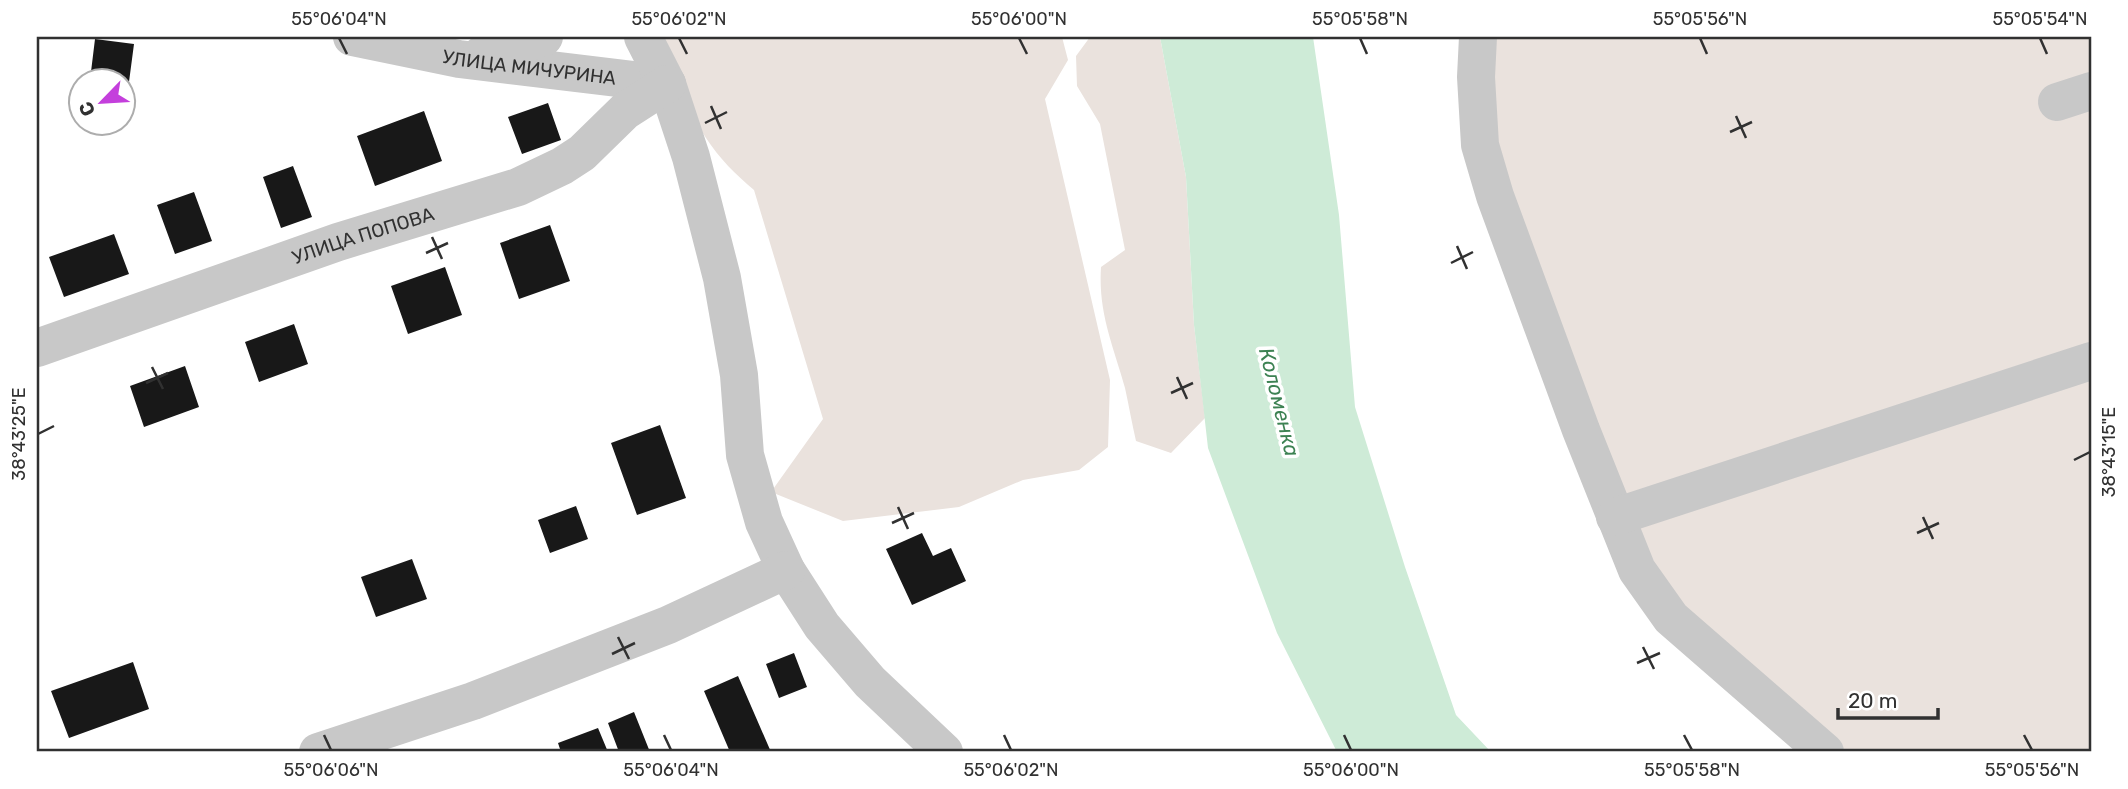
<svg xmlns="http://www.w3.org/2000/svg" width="2128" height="789" font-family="Rubik,sans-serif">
<rect width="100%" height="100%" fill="#fff"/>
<path fill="#eae2dd" d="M664,37H1062L1068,60L1045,99L1110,380L1108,447L1079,470L1023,480L959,507L843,521L771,492L823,419L754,190C736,175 719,158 706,138C686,108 676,70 664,37Z
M1090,37H1160L1186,177L1194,325L1205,418L1171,453L1136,441C1132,424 1129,406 1125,388C1113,345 1098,313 1101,267L1125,250L1100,124L1077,86L1076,56Z
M1478,37H2091V752H1825L1671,618L1495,196Z"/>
<path fill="#ceebd7" d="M1160,37H1313L1339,215L1355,407L1405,567L1456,715L1491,752H1337L1277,633L1208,448L1194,325L1186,177Z"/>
<path fill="#181818" d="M95,39L134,44L127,97L122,96V80H90Z
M548,103L561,140L522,154L508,117Z
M424,111L442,161L375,186L357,136Z
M293,166L312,217L281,228L263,177Z
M194,192L212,241L175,254L157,205Z
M550,225L570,281L519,299L500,243Z
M114,234L129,274L64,297L49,257Z
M445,267L462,315L408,334L391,286Z
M294,324L308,364L259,382L245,342Z
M185,366L199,407L144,427L130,386Z
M660,425L686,498L637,515L611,443Z
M576,506L588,539L550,553L538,520Z
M922,533L933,556L951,548L966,581L912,605L886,549Z
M412,559L427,599L376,617L361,577Z
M794,653L807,687L779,698L766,664Z
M133,662L149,709L69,738L51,691Z
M738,676L771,752H730L704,691Z
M634,712L650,752H619L608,723Z
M598,728L608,752H561L558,743Z"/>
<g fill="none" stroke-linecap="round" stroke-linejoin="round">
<g stroke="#c8c8c8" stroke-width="38">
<path id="s1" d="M352,37L459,59L667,84"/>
<path d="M643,37L667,84L691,157L722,278L739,375L745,455L764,522L786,570L822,626L870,682L944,752"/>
<path d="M1478,37L1476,77L1480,145L1495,196L1581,430L1637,570L1671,618L1825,752"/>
<path d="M481,55L501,51L544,37"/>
<path d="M2057,102L2091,91"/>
<path id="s2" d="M37,348L338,242L518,187L562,166L582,153L625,111L667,84"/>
<path d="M1615,517L2091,361"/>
<path d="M318,752L473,701L668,625L786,570"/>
</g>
</g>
<path fill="none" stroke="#313131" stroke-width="2.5" d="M339,38L347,54M679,38L687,54M1019,38L1027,54M1360,38L1367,54M1700,38L1707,54M2040,38L2047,54M711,106L721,129M1736,116L1746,138M705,123L727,112M1730,132L1752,122M432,237L442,259M1457,246L1467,269M426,253L448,243M1451,263L1473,252M152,367L163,389M1177,377L1187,399M146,383L168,373M1171,393L1193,383M38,434L54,426M2074,460L2090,452M898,507L908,529M1923,517L1933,539M892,523L914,513M1917,533L1939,523M618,637L629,659M1643,647L1654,669M612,654L635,643M1637,663L1660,653M324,735L331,750M664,735L671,750M1004,735L1011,750M1344,735L1351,750M1684,735L1692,750M2024,735L2032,750"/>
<g text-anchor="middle" stroke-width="7" stroke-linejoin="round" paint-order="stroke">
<g font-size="19" fill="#313131" stroke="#fff">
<text dy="7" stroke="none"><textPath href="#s1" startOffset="180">УЛИЦА МИЧУРИНА</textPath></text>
<text dy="7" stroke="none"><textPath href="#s2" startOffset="345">УЛИЦА ПОПОВА</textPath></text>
</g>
<g font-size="21" font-style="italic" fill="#3d8253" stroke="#fff">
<text transform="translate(1279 402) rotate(76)" y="7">Коломенка</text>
</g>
</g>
<rect width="2128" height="789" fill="none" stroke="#ffffff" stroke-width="77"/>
<g transform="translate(102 102) rotate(245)"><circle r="33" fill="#ffffff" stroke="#adadad" stroke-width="2"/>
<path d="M0-5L12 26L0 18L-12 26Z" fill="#c43fdc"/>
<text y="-10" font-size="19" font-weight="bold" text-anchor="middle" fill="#313131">С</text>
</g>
<path d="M1838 708v10h100v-10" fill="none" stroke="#313131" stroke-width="3.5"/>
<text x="1848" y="708" font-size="21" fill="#313131" stroke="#ffffff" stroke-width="5" paint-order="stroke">20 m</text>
<rect x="38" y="38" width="2052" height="712" fill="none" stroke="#313131" stroke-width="2.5"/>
<g font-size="18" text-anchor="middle" fill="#313131">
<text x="339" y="25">55°06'04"N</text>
<text x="679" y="25">55°06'02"N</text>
<text x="1019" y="25">55°06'00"N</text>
<text x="1360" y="25">55°05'58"N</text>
<text x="1700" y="25">55°05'56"N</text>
<text x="2040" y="25">55°05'54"N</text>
<text transform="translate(19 434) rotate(-90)" y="6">38°43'25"E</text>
<text transform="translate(2109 452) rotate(-90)" y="6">38°43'15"E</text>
<text x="331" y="776">55°06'06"N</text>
<text x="671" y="776">55°06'04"N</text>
<text x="1011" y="776">55°06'02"N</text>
<text x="1351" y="776">55°06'00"N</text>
<text x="1692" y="776">55°05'58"N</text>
<text x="2032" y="776">55°05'56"N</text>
</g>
</svg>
